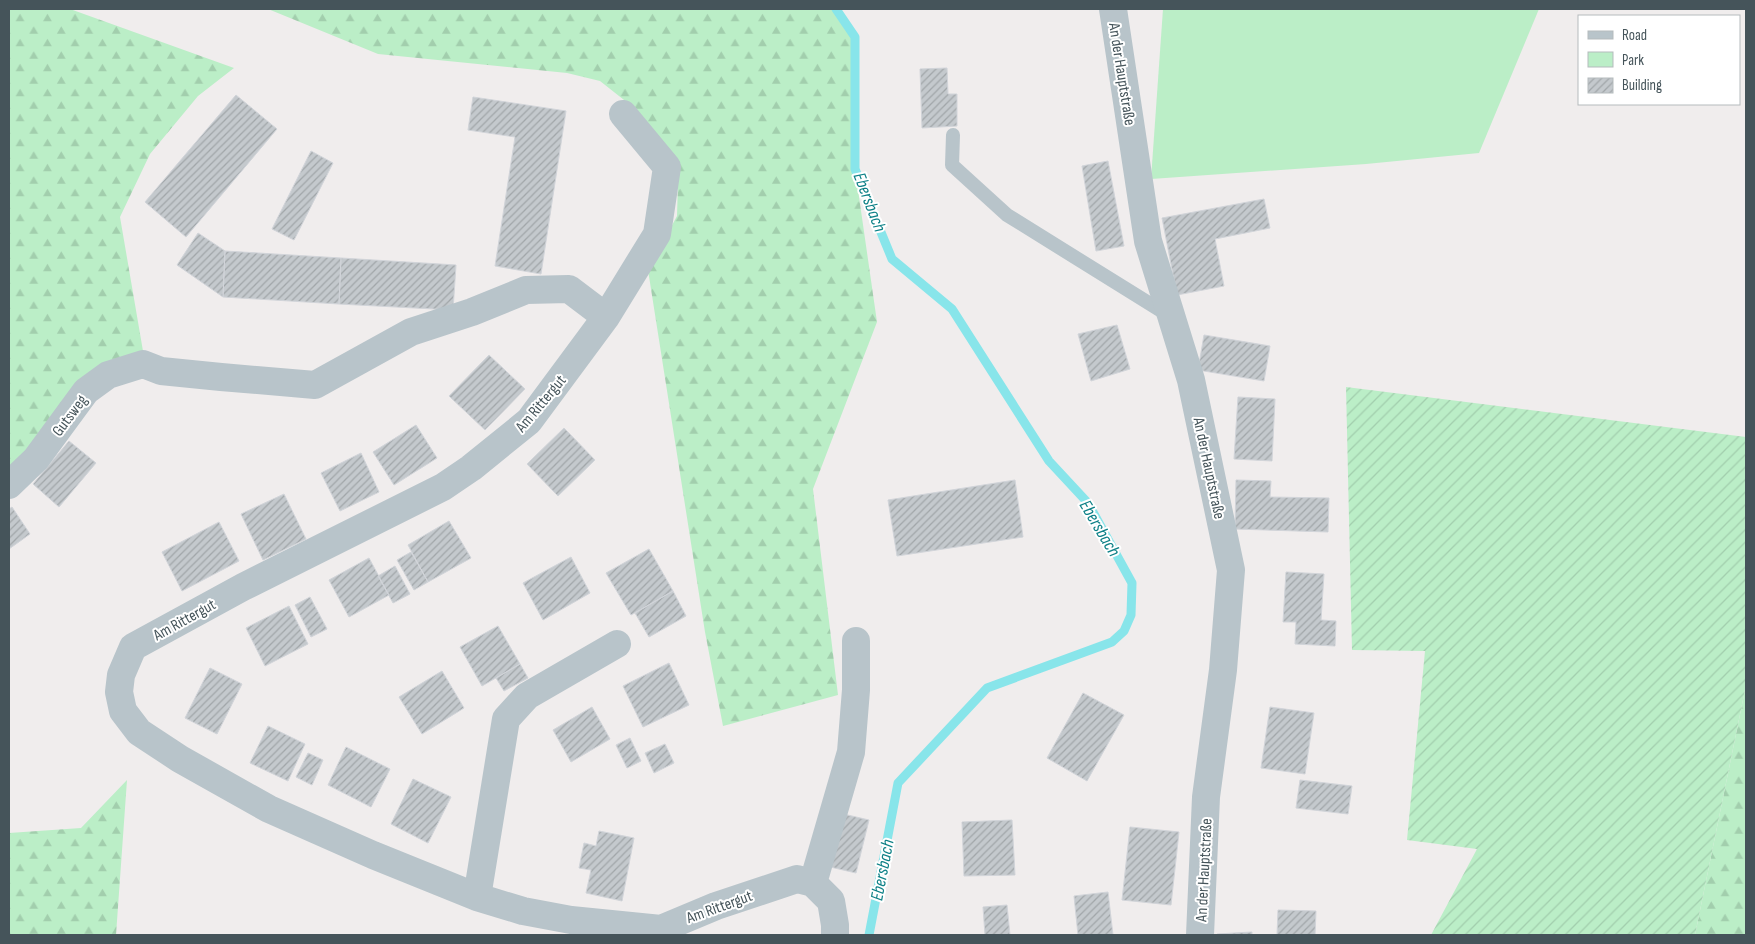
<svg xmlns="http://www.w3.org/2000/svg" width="1755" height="944" font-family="'Sofia Sans Condensed',sans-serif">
<defs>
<pattern id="forest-firs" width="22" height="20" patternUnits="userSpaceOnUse" patternTransform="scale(1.25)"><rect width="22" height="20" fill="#bbeec7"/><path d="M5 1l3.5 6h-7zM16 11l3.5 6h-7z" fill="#a2cead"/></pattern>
<pattern id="garden-furrows" width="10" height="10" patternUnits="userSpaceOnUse" patternTransform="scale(1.25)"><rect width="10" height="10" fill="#bbeec7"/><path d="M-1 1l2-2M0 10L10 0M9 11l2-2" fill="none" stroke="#a2cead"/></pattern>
<pattern id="building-hatch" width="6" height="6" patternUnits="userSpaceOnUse" patternTransform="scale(1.25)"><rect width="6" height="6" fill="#c4c9cd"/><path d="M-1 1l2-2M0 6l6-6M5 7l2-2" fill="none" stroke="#a1a6a9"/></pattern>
</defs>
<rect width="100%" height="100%" fill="#f0eded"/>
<path fill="#bbeec7" d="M1163,9H1539L1479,153L1366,164L1151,179Z"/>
<path fill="url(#forest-firs)" d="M9,9H70L234,68L198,96L150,154L120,217L143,351L84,377L38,442L9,468Z
M268,9H836L855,37V169L877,322L813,489L838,695L723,726L705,632L648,270L677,216L678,182L638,111L600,81L567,73L378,54Z
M1746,685V935H1695Z
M127,780L116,935H9V833L81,828Z"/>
<path fill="url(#garden-furrows)" d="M1346,387L1746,437V685L1695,935H1431L1477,849L1407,840L1425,651L1352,650Z"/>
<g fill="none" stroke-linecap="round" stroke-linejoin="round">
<path stroke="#88e5ea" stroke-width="9" d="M836,9L855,37V169L892,259L952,309L1049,461L1088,503L1132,583L1131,615L1124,631L1112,642L987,688L898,783L869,935"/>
</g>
<path fill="url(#building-hatch)" stroke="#d1d4d9" d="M947,68L948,94H957V126L922,128L920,69Z
M236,95L277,129L186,237L145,202Z
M473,97L566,111L541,274L495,266L515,137L468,130Z
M311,151L333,163L294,240L272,229Z
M1108,161L1124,246L1096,251L1082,166Z
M1264,199L1270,228L1215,239L1224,286L1177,295L1162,218Z
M198,233L225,251L223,297L177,265Z
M225,251L341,258L339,304L223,297Z
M341,258L456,265L453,310L339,304Z
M1117,325L1130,369L1091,381L1078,334Z
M1204,335L1270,346L1264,381L1198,370Z
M489,355L525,389L485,430L449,396Z
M1238,397L1275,399L1272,461L1234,459Z
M416,425L437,458L394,485L373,452Z
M564,428L595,460L558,496L527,464Z
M69,441L96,463L59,507L33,484Z
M361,453L379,492L340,511L321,473Z
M1015,480L1023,537L897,556L888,500Z
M1236,480L1271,481L1270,497L1329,498L1328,532L1235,529Z
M284,494L306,539L263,560L241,514Z
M12,507L30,534L9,549V509Z
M449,521L471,558L428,582L408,545Z
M219,522L239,561L182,591L162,552Z
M649,549L673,591L631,615L606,573Z
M411,552L428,582L414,590L397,560Z
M571,557L590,593L543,620L523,583Z
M369,558L389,595L349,617L329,580Z
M395,566L410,594L393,603L378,576Z
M1286,572L1324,574L1321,620L1336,621L1335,646L1295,644L1296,622H1283Z
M673,591L686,616L649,637L635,613Z
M310,597L327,629L311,637L295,605Z
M289,606L308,644L265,666L246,628Z
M498,626L520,664L482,686L460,647Z
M669,663L689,705L643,727L623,686Z
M520,664L528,678L504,691L496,678Z
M210,668L242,684L217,734L185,718Z
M442,671L464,708L422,734L399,697Z
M1083,693L1124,715L1087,781L1047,758Z
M592,707L610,739L571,762L553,730Z
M1270,707L1314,713L1305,774L1261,768Z
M268,726L305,744L288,781L250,763Z
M630,738L641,761L627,768L616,745Z
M665,744L674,763L654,773L645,753Z
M346,747L390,769L371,807L328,785Z
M308,753L323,760L312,785L296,777Z
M413,779L451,797L428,843L391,824Z
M1300,780L1352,786L1348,814L1296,808Z
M839,813L869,820L856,873L826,866Z
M1012,820L1015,875L964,876L962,822Z
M1130,827L1179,832L1171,905L1122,900Z
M599,831L634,838L622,901L586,893L591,870L579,868L584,843L596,846Z
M1108,892L1113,935H1078L1074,896Z
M1007,905L1010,935H985L983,907Z
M1278,910L1316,911L1315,935H1277Z
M1252,932V935H1217V934Z"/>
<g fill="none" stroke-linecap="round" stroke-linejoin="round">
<path stroke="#b8c4ca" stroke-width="14" d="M953,135L952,165L1007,215L1168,315"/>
<path stroke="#b8c4ca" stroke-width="28" d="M1113,9L1148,241L1191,380L1231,570L1223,670L1206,797L1200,935
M623,114L667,167L657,234L606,317L529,421L471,468L443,487L243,587L133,647L121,675L119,692L123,711L139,732L180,759L269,809L373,855L477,897L523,911L571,920L661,929L716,906L797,879L813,883L831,901L835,925V935
M9,485L36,459L86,391L108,375L143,364L161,371L221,377L315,385L411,332L472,312L526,290L569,289L606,317
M813,883L851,752L856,690V641
M477,897L506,719L527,696L617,644"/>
</g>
<g text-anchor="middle" stroke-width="4" stroke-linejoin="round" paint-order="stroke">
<g font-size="16" fill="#45545a" stroke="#fff">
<text transform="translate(1123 74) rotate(81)" y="6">An der Hauptstraße</text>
<text transform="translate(540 403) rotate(-50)" y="6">Am Rittergut</text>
<text transform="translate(69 415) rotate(-53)" y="6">Gutsweg</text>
<text transform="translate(1210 468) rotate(78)" y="6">An der Hauptstraße</text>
<text transform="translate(184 619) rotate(-29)" y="6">Am Rittergut</text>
<text transform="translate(1203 870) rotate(-87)" y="6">An der Hauptstraße</text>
<text transform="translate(719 906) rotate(-20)" y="6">Am Rittergut</text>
</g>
<g font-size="18" font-style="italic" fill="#0e8187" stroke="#fff">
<text transform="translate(870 202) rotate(69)" y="6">Ebersbach</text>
<text transform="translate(1100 528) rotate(59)" y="6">Ebersbach</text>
<text transform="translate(882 870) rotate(-79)" y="6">Ebersbach</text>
</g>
</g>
<rect width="1755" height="944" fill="none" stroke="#45545a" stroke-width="20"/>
<rect x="1578" y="15" width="162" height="90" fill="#ffffff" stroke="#b5bbbd"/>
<rect x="1588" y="31" width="25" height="8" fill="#b8c4ca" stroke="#b5bbbd"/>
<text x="1622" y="40" font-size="15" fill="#45545a">Road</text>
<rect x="1588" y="52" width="25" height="15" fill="#bbeec7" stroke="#b5bbbd"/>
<text x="1622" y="65" font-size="15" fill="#45545a">Park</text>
<rect x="1588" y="78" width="25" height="15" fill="url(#building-hatch)" stroke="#b5bbbd"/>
<text x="1622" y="90" font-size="15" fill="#45545a">Building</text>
</svg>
